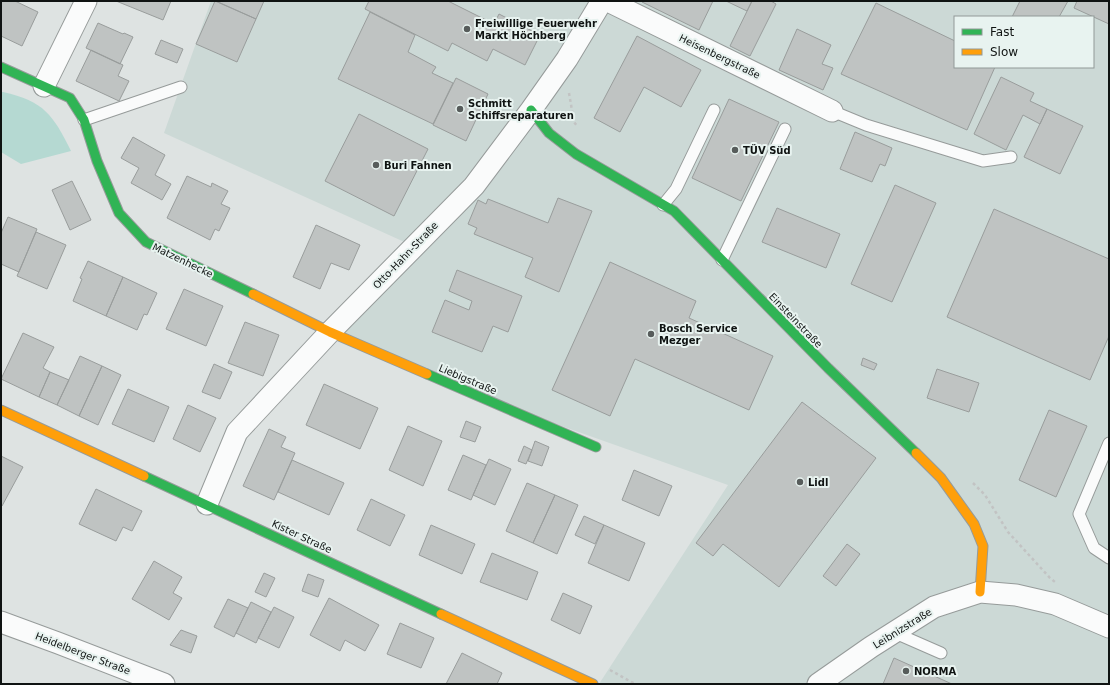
<svg xmlns="http://www.w3.org/2000/svg" width="1110" height="685" font-family="'DejaVu Sans',sans-serif">
<rect width="100%" height="100%" fill="#dee3e2"/>
<path fill="#ccd9d6" fill-rule="evenodd" d="M211,1H1109V684H599L728,485L525,413L342,332L411,245L164,133ZM955,17H1093V67H955Z"/>
<path fill="#b5d9d2" d="M1,92H3C44,101 53,115 71,151L21,164L1,152Z"/>
<path fill="#bfc3c2" stroke="#999d9c" d="M1,1H15L38,12L22,46L1,36Z
M116,1H171L163,20Z
M215,1L256,19L237,62L196,44Z
M216,1H264L256,19Z
M369,1H448L494,24L499,14L540,35L525,65L493,49L487,61L452,43L448,51L365,9Z
M643,1H713L699,30L642,2Z
M726,1H752L747,11Z
M752,1H771L776,4L750,56L730,46Z
M1020,1H1068L1059,17H1012Z
M1077,1H1109V24L1074,8Z
M876,3L955,41V67H995L967,130L841,74Z
M370,12L415,35L408,52L436,67L432,73L453,83L433,124L338,79Z
M98,23L123,34L124,33L133,37L120,64L86,48Z
M797,29L831,45L822,64L833,68L823,90L779,70Z
M637,36L701,70L681,107L644,87L620,132L594,118Z
M161,40L183,49L177,63L155,54Z
M91,50L123,65L118,76L129,81L119,101L76,81Z
M1001,77L1034,93L1030,101L1047,109L1040,124L1023,115L1006,150L974,134Z
M456,78L488,94L466,141L433,125Z
M729,99L779,122L741,201L692,178Z
M1047,109L1083,126L1060,174L1024,157Z
M359,114L428,149L394,216L325,181Z
M855,132L892,148L885,166L880,164L872,182L840,169Z
M133,137L165,155L155,175L171,184L162,200L131,183L139,168L121,158Z
M187,176L211,187L212,183L228,191L221,204L230,208L219,231L215,229L210,240L167,218Z
M72,181L91,220L70,230L52,190Z
M895,185L936,203L892,302L851,284Z
M558,198L592,211L559,292L525,277L533,258L474,234L477,228L468,224L478,200L486,204L488,199L548,223Z
M777,208L840,234L826,268L762,242Z
M994,209L1109,259V336L1090,380L947,317Z
M8,217L37,229L19,272L1,264V233Z
M316,225L360,245L349,270L331,263L320,289L293,277Z
M36,232L66,245L47,289L17,276Z
M88,261L123,277L106,316L73,301L82,279L80,278Z
M610,262L696,301L689,318L773,356L749,410L635,359L610,416L552,390Z
M457,270L522,296L508,332L493,326L482,352L432,332L445,300L469,310L472,301L449,291Z
M123,277L157,293L147,315L144,314L137,330L106,316Z
M184,289L223,306L206,346L166,329Z
M245,322L279,335L263,376L228,363Z
M23,333L54,347L43,368L50,372L39,397L1,379Z
M80,356L102,366L79,416L57,405Z
M863,358L877,364L874,370L861,365Z
M214,364L232,372L220,399L202,392Z
M102,366L121,375L98,425L79,416Z
M937,369L979,383L969,412L927,398Z
M50,372L69,380L57,405L39,397Z
M324,384L378,408L360,449L306,425Z
M128,389L169,407L154,442L112,424Z
M802,402L876,458L779,587L723,544L713,556L696,543Z
M188,405L216,418L200,452L173,439Z
M1049,410L1087,426L1056,497L1019,480Z
M466,421L481,427L475,442L460,437Z
M408,426L442,441L423,486L389,470Z
M269,429L286,437L281,447L295,453L274,500L243,486Z
M535,441L549,447L542,466L528,461Z
M524,446L532,450L526,464L518,461Z
M463,455L486,465L471,500L448,490Z
M1,456L23,467L2,506H1Z
M489,459L511,469L495,505L473,495Z
M292,460L344,483L329,515L278,492Z
M634,470L672,486L659,516L622,500Z
M527,483L555,495L533,543L506,531Z
M96,489L142,511L132,531L123,527L116,541L79,524Z
M555,495L578,505L557,554L533,543Z
M371,499L405,515L390,546L357,530Z
M584,516L604,525L595,544L575,535Z
M431,525L475,544L462,574L419,555Z
M604,525L645,543L629,581L588,563Z
M847,544L860,554L836,586L823,576Z
M492,553L538,572L527,600L480,582Z
M154,561L182,577L173,593L182,598L169,620L132,599Z
M264,573L275,578L266,597L255,592Z
M308,574L324,580L318,597L302,591Z
M563,593L592,606L580,634L551,620Z
M329,598L379,625L365,651L345,640L340,651L310,635Z
M228,599L248,608L234,637L214,627Z
M251,602L271,612L256,643L236,633Z
M274,607L294,617L279,648L258,638Z
M400,623L434,638L421,668L387,654Z
M181,630L197,636L191,653L170,645Z
M462,653L502,673L497,684H446Z
M894,658L952,684H883Z"/>
<g fill="none" stroke-linecap="round" stroke-linejoin="round">
<defs>
<path id="lane" d="M832,111L866,125L983,161L1011,157
M84,120L181,87
M663,205L676,189L714,110
M722,260L785,129
M1109,443L1079,514L1094,548L1109,558
M893,632L941,653"/>
<path id="street" d="M608,1L832,111
M44,86L86,1
M207,504L237,432L330,332L474,186L531,110L567,59L602,1
M1,622L58,643L164,684
M818,684L871,647L934,607L980,592L1016,595L1055,604L1109,627"/>
<path id="fast" d="M1,67L70,98L84,120L97,161L119,213L146,242L253,294
M531,110L549,133L576,154L674,211L828,368L916,453
M427,374L596,447
M144,476L441,614"/>
<path id="slow" d="M253,294L330,332L427,374
M1,410L144,476
M916,453L941,478L974,524L983,546L980,592
M441,614L593,684"/>
</defs>
<use href="#lane" stroke="#969b9a" stroke-width="13"/>
<use href="#street" stroke="#969b9a" stroke-width="23"/>
<use href="#fast" stroke="#969b9a" stroke-width="11"/>
<use href="#slow" stroke="#969b9a" stroke-width="11"/>
<path stroke="#c2c3c3" stroke-width="2.5" stroke-dasharray="3 3" stroke-linecap="butt" d="M569,93L574,122L577,126
M973,483L985,495L1008,532L1050,578L1055,582
M610,670L635,684"/>
<use href="#lane" stroke="#fafbfb" stroke-width="11"/>
<use href="#street" stroke="#fafbfb" stroke-width="21"/>
<use href="#fast" stroke="#30b455" stroke-width="9"/>
<use href="#slow" stroke="#ff9f0a" stroke-width="9"/>
</g>
<g fill="#575c5b" stroke="#e8f3f0" stroke-width="1.5">
<circle cx="467" cy="29" r="4"/>
<circle cx="460" cy="109" r="4"/>
<circle cx="735" cy="150" r="4"/>
<circle cx="376" cy="165" r="4"/>
<circle cx="651" cy="334" r="4"/>
<circle cx="800" cy="482" r="4"/>
<circle cx="906" cy="671" r="4"/>
</g>
<g text-anchor="middle" stroke-width="4" stroke-linejoin="round" paint-order="stroke">
<g font-size="10" font-weight="bold" fill="#0f1312" stroke="#e8f3f0" text-anchor="start">
<text x="475" y="27">Freiwillige Feuerwehr<tspan x="475" dy="12">Markt Höchberg</tspan></text>
<text x="468" y="107">Schmitt<tspan x="468" dy="12">Schiffsreparaturen</tspan></text>
<text x="743" y="154">TÜV Süd</text>
<text x="384" y="169">Buri Fahnen</text>
<text x="659" y="332">Bosch Service<tspan x="659" dy="12">Mezger</tspan></text>
<text x="808" y="486">Lidl</text>
<text x="914" y="675">NORMA</text>
</g>
<g font-size="10" fill="#0f1312" stroke="#e8f3f0">
<text transform="translate(720 56) rotate(26)" y="4">Heisenbergstraße</text>
<text transform="translate(405 255) rotate(-46)" y="4">Otto-Hahn-Straße</text>
<text transform="translate(183 260) rotate(26)" y="4">Matzenhecke</text>
<text transform="translate(796 320) rotate(46)" y="4">Einsteinstraße</text>
<text transform="translate(468 379) rotate(23)" y="4">Liebigstraße</text>
<text transform="translate(302 536) rotate(25)" y="4">Kister Straße</text>
<text transform="translate(902 628) rotate(-32)" y="4">Leibnizstraße</text>
<text transform="translate(83 653) rotate(21)" y="4">Heidelberger Straße</text>
</g>
</g>
<rect width="1110" height="685" fill="none" stroke="#0f1312" stroke-width="4"/>
<rect x="954" y="16" width="140" height="52" fill="#e8f3f0" stroke="#919997"/>
<rect x="962" y="29" width="20" height="6" fill="#30b455" stroke="#919997"/>
<text x="990" y="36" font-size="12" fill="#0f1312">Fast</text>
<rect x="962" y="49" width="20" height="6" fill="#ff9f0a" stroke="#919997"/>
<text x="990" y="56" font-size="12" fill="#0f1312">Slow</text>
</svg>
